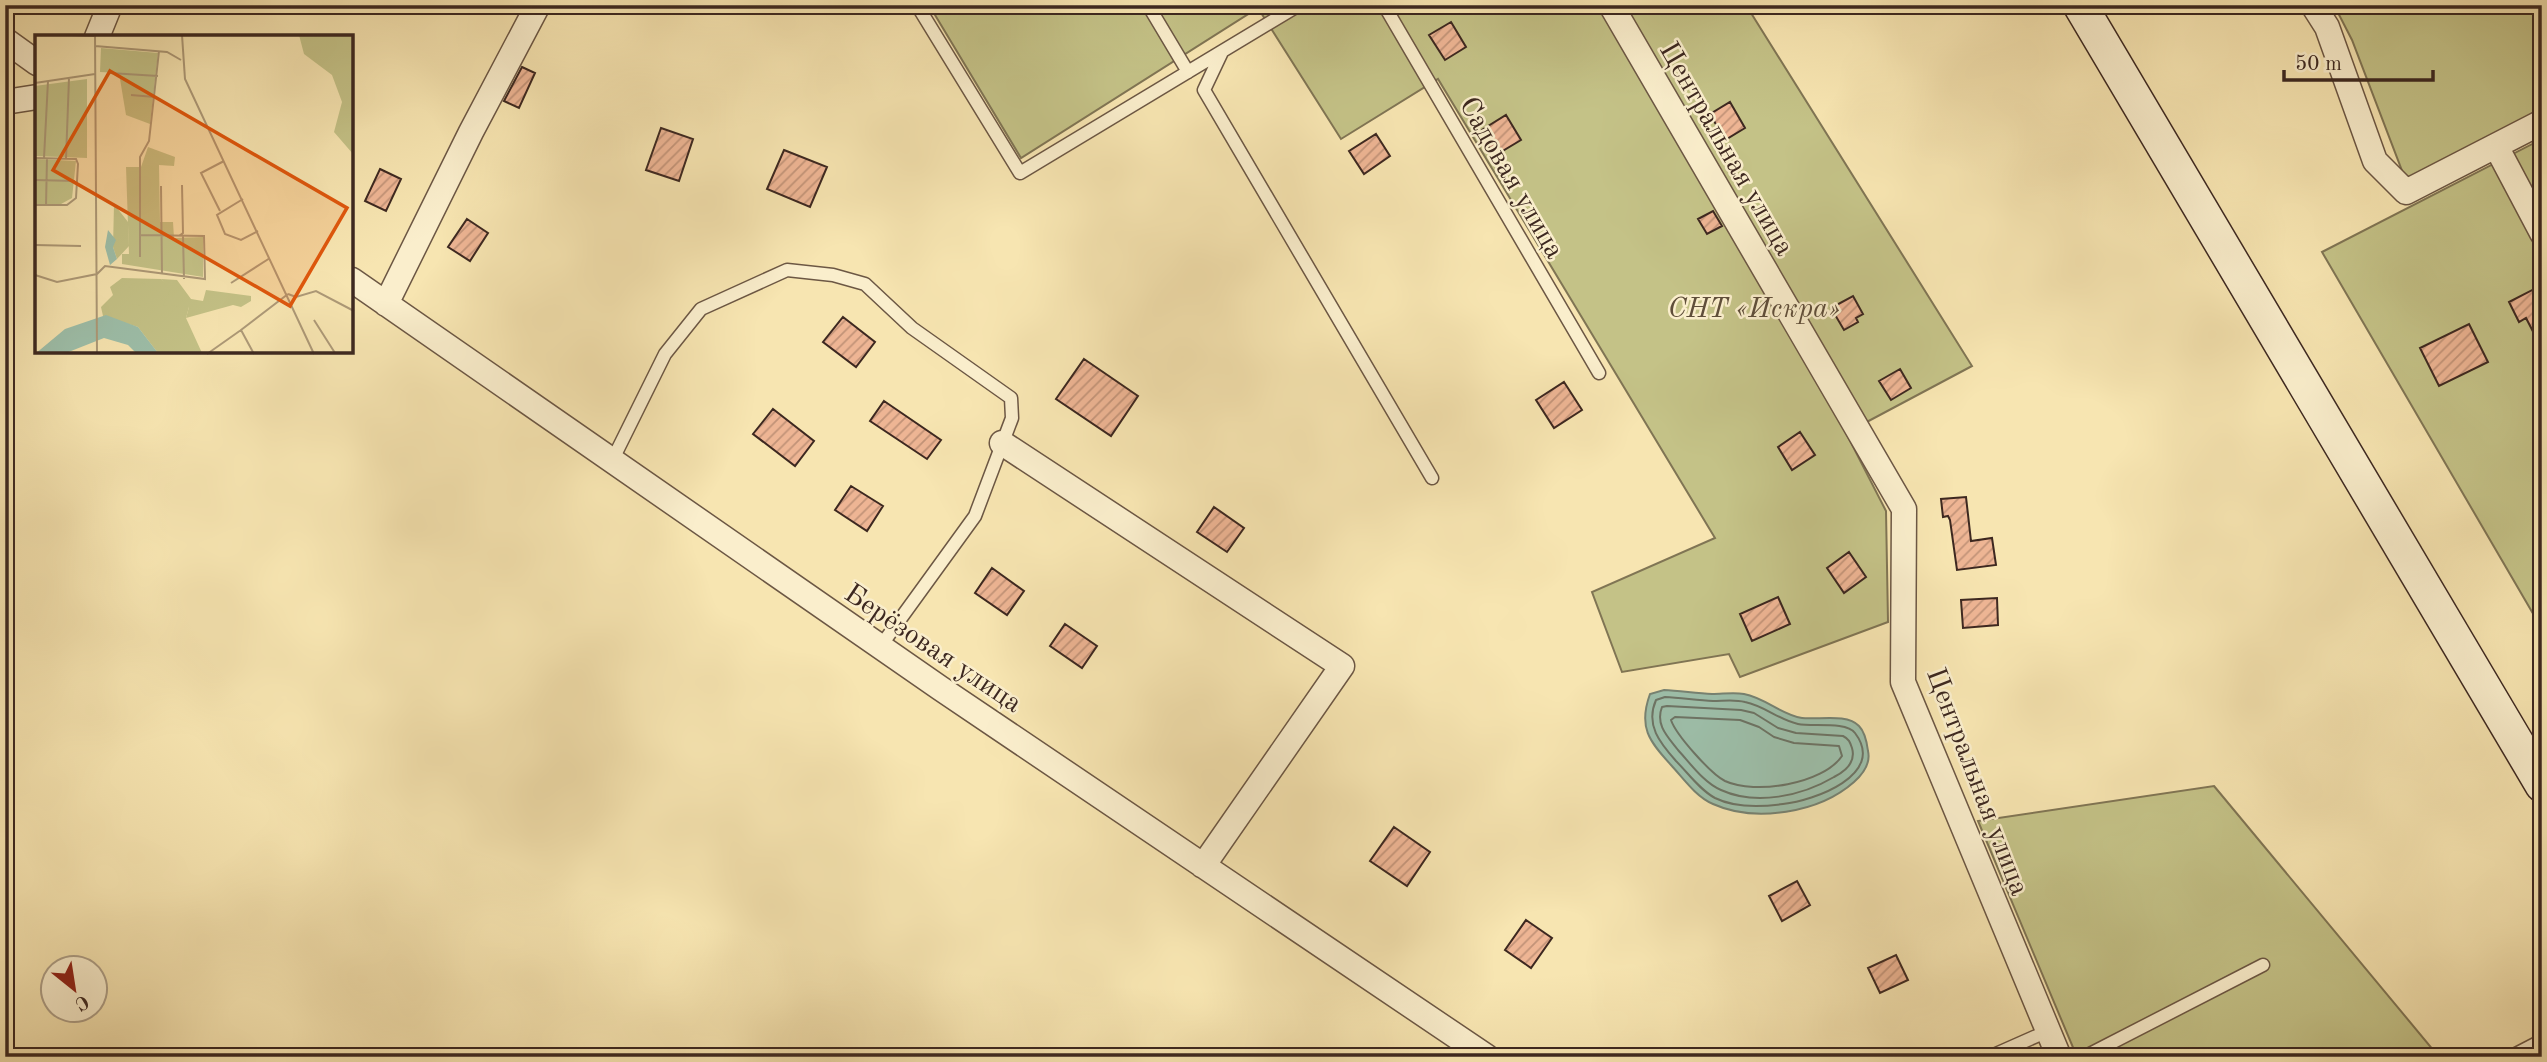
<svg xmlns="http://www.w3.org/2000/svg" width="2547" height="1062" font-family="'Old Standard TT',serif">
<defs>
<pattern id="building-hatch" width="6" height="6" patternUnits="userSpaceOnUse" patternTransform="scale(1.75)"><rect width="6" height="6" fill="#eeb594"/><path d="M-1 1l2-2M0 6l6-6M5 7l2-2" fill="none" stroke="#c29378"/></pattern>
</defs>
<rect width="100%" height="100%" fill="#f7e5b1"/>
<filter id="stains"><feTurbulence type="fractalNoise" baseFrequency=".00286" numOctaves="4"/><feColorMatrix values="0 0 0 0 .2 0 0 0 0 .09 0 0 0 0 .02 0 0 0 .5 -.17"/></filter>
<radialGradient id="worn" r=".72"><stop offset=".6" stop-color="#630" stop-opacity="0"/><stop offset="1" stop-color="#630" stop-opacity=".3"/></radialGradient>
<path fill="#c4c287" stroke="#807554" stroke-width="2" d="M929,5H1746L1972,366L1846,433L1886,511L1888,622L1740,677L1729,654L1622,672L1592,592L1715,538L1438,79L1341,139L1258,8L1021,158Z
M2334,5H2542V110L2406,181L2352,40Z
M2542,139V629L2322,252Z
M2214,786L2439,1057H2077L1978,821Z"/>
<path fill="#9dbfaa" stroke="#778373" stroke-width="2" d="M1664,690C1680,691 1696,693 1712,694C1723,694 1734,692 1744,694C1766,698 1781,715 1802,718C1818,720 1847,713 1859,726C1865,732 1867,743 1868,751C1871,764 1863,774 1854,782C1819,813 1755,823 1713,804C1696,797 1683,778 1671,765C1649,741 1638,727 1650,694Z"/>
<g fill="none" stroke-linecap="round" stroke-linejoin="round">
<path stroke="#6d7465" stroke-width="2" d="M1665,697C1681,698 1697,700 1713,701C1723,701 1734,699 1745,702C1765,706 1779,720 1798,724C1812,727 1846,721 1855,733C1887,775 1813,801 1783,804C1761,807 1735,808 1715,798C1700,790 1688,773 1676,761C1660,743 1645,725 1656,700Z
M1667,706L1741,710L1754,713L1778,728L1796,733L1843,736C1849,739 1850,742 1852,748C1856,762 1846,771 1834,777C1802,796 1756,806 1721,790C1704,783 1690,763 1678,750C1668,737 1655,725 1662,707Z
M1675,717L1740,720L1759,727L1774,737L1794,743L1839,746L1842,756C1823,784 1755,795 1725,781C1711,774 1676,735 1671,720Z"/>
</g>
<path fill="url(#building-hatch)" stroke="#3d2820" stroke-width="2" d="M1451,22L1466,47L1445,60L1429,35Z
M522,67L535,73L519,108L504,101Z
M1730,102L1745,128L1725,140L1710,114Z
M1506,115L1521,140L1494,156L1480,131Z
M661,128L693,139L679,181L646,170Z
M1376,134L1390,156L1364,174L1349,151Z
M784,150L827,167L810,207L767,189Z
M380,169L401,179L386,211L365,201Z
M1713,211L1722,226L1707,234L1698,219Z
M467,219L488,233L470,261L448,247Z
M2542,285V349L2526,318L2519,322L2509,302Z
M1853,296L1863,314L1856,318L1858,322L1844,330L1831,308Z
M843,317L875,342L856,367L823,342Z
M2469,324L2488,362L2439,386L2420,348Z
M1084,359L1138,396L1111,436L1056,399Z
M1900,369L1911,388L1891,400L1879,381Z
M1564,382L1582,410L1554,428L1536,400Z
M884,401L941,440L927,459L870,421Z
M773,409L814,441L795,466L753,434Z
M1800,432L1815,455L1792,470L1778,447Z
M851,486L883,506L867,531L835,510Z
M1966,497L1971,541L1992,538L1996,565L1957,570L1950,520L1948,516L1943,517L1941,499Z
M1214,507L1244,528L1227,552L1197,532Z
M1849,552L1866,577L1844,593L1827,568Z
M992,568L1024,591L1007,615L975,593Z
M1778,597L1790,624L1752,641L1740,614Z
M1997,598L1998,625L1963,628L1961,600Z
M1065,624L1097,646L1082,668L1050,646Z
M1394,827L1430,852L1407,886L1370,861Z
M1797,881L1810,905L1782,921L1769,896Z
M1526,920L1552,938L1531,968L1505,950Z
M1896,955L1908,980L1880,993L1868,968Z"/>
<g fill="none" stroke-linecap="round" stroke-linejoin="round">
<defs>
<path id="lane" d="M917,5L1020,173L1299,5
M1148,5L1188,72
M1384,5L1599,373
M1222,52L1204,90L1432,478
M612,461L665,354L701,309L787,270L833,275L865,284L912,328L1011,398L1012,418L975,516L880,647
M1989,1057L2048,1031
M2084,1057L2263,965
M2510,1057L2537,1043"/>
<path id="street" d="M1611,5L1904,509L1903,682L2059,1057
M2313,5L2327,27L2375,161L2406,192L2542,122
M97,37L110,5
M5,40L37,63
M5,102L37,97
M2496,146L2542,233
M352,280L940,688L1487,1057
M386,304L471,132L538,5
M1002,443L1342,666L1203,866"/>
<path id="secondary" d="M2080,5L2542,785"/>
</defs>
<use href="#lane" stroke="#6c5744" stroke-width="15"/>
<use href="#street" stroke="#6c5744" stroke-width="27"/>
<use href="#secondary" stroke="#3d2820" stroke-width="36"/>
<use href="#lane" stroke="#faeecc" stroke-width="12"/>
<use href="#street" stroke="#faeecc" stroke-width="24"/>
<use href="#secondary" stroke="#faeecc" stroke-width="33"/>
</g>
<g text-anchor="middle" stroke-width="5" stroke-linejoin="round" paint-order="stroke">
<g font-size="28" fill="#3d2820" stroke="#faeecc">
<text transform="translate(1728 148) rotate(60)" y="10">Центральная улица</text>
<text transform="translate(1513 177) rotate(60)" y="10">Садовая улица</text>
<text transform="translate(934 647) rotate(34)" y="10">Берёзовая улица</text>
<text transform="translate(1979 781) rotate(69)" y="10">Центральная улица</text>
</g>
<g font-size="28" font-style="italic" fill="#5f4e3a" stroke="#faeecc">
<text x="1754" y="317">СНТ «Искра»</text>
</g>
</g>
<g transform="translate(35 35)">
<rect width="318" height="318" fill="#f7e5b1"/>
<path d="M79,169L93,187L94,211L82,224L78,212ZM87,243L126,244L154,272L151,283L167,318H123L103,292L68,281L66,272L78,260L75,252Z" fill="#c4c287"/>
<path d="M264,0H318V119L299,97L307,67L297,40L269,19ZM126,244L142,245L156,264L168,266L171,255L216,261V266L206,272L198,270L151,283L154,272L128,270L135,255Z" fill="#c4c287"/>
<path d="M92 259a12 12 0 1 1 24 0a12 12 0 1 1-24 0Z" fill="#c4c287"/>
<path d="M66,13L123,18L115,89L91,80L84,38L65,37ZM52,44V123L0,121V51ZM113,112L140,122L139,131L124,130L125,187H138L139,203L168,202V242L87,229V219H94L91,132H106ZM0,124L41,126L37,163L26,169H0Z" fill="#c4c287"/>
<path d="M73,195L81,205L78,212L82,224L75,230L70,212ZM71,280L103,292L123,318H101L93,310L69,303L31,318L0,319L30,294Z" fill="#9dbfaa"/>
<path fill="none" stroke="#ad9977" stroke-width="2" d="M37,0L60,1M60,0L62,319M147,0L150,44L279,319M60,11L132,17L146,25M75,38L123,41M0,48L60,39M96,60L120,62M0,123L41,124L43,129L41,163L32,170H0M9,123L13,46M31,124L34,43M0,145L40,146M126,151L127,240M208,164L182,180L190,199L206,205L223,196M11,171L12,123M185,176L166,138L189,126M144,201L148,198L147,150M148,201L149,244M0,210L46,211M105,222V122L114,106L124,16M0,240L22,247L62,239L70,231L170,244L169,201L105,200M196,248L235,223M253,259L261,262L281,256L319,276M279,285L300,318M172,319L206,295M219,319L206,295L253,259"/>
<path fill="#df570d" fill-opacity="0.15" stroke="#df570d" stroke-width="3.5" d="M75,36L312,173L255,271L18,135Z"/>
<rect width="318" height="318" fill="none" stroke="#3d2820" stroke-width="3.5"/>
</g>
<rect width="2547" height="1062" fill="none" stroke="#f7e5b1" stroke-width="28"/>
<rect x="7" y="7" width="2533" height="1048" fill="none" stroke="#3d2820" stroke-width="3.5"/>
<rect x="14" y="14" width="2519" height="1034" fill="none" stroke="#3d2820" stroke-width="2"/>
<g transform="translate(74 989) rotate(150)"><circle r="33" fill="#faeecc" stroke="#ae9f87" stroke-width="2"/>
<path d="M0-5L12 26L0 18L-12 26Z" fill="#8f2418"/>
<text y="-10" font-size="19" font-weight="bold" text-anchor="middle" fill="#3d2820">С</text>
</g>
<path d="M2284 70v10h149v-10" fill="none" stroke="#3d2820" stroke-width="3.5"/>
<text x="2295" y="70" font-size="21" fill="#3d2820" stroke="#faeecc" stroke-width="5" paint-order="stroke">50 m</text>
<rect width="100%" height="100%" filter="url(#stains)"/>
<rect width="100%" height="100%" fill="url(#worn)"/>
</svg>
